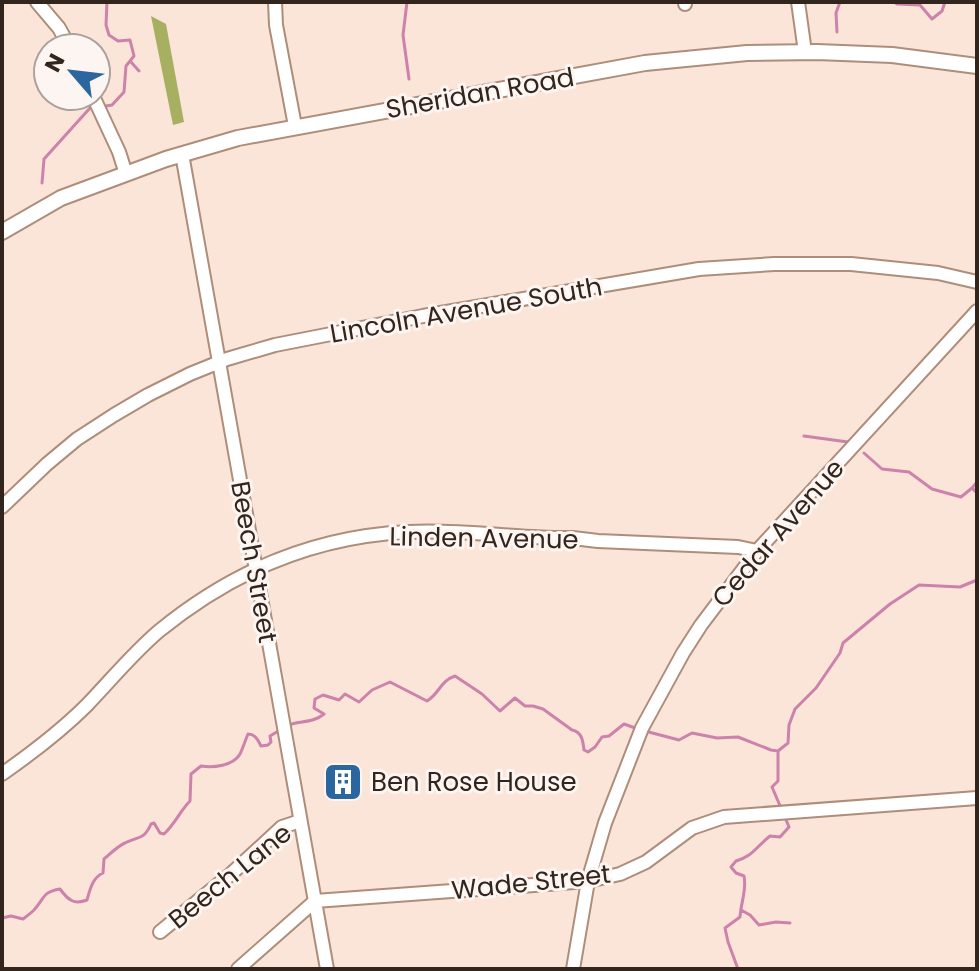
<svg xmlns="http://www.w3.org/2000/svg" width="979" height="971" font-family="Poppins,sans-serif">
<rect width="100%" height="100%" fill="#fbe5d9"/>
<path fill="#a7b061" d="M151,16L166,24L184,122L173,125Z"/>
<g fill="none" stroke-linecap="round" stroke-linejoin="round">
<path stroke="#cc82ab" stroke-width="3" d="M407,2L403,35L409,79
M894,2L897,4L920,5L932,19L942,11L945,2
M837,32L836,13L840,2
M131,62L139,71
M106,106L112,105L124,92L126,66L134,56L130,40L118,41L109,35L106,25L107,2
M42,183L44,159L90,108
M804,436L848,442
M864,453L882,469L909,472L932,489L961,497L972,488
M977,482L972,488L977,493
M286,726C299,720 312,724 324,714L314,708L315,699L323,695L339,700L345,694L359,702L372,690L390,682L427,701C440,693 440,681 455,676L482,694L500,711L515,698L525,706H533L543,709L572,730C582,732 583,741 584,750L588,752L595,747L602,737L609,736L624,724L638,729
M645,731L679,740L692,733L717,738L738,737L771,750L778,751
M781,808L772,787L778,781V751L788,743L789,725L795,709L816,688L840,653L843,643L890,604L919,585L960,587L977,580
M741,910L750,915L759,925L776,922L790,923
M2,918L11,916L23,919C27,916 31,913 34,910C45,898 42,892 60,889C68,900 74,905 87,900C90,890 92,878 103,873L104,859C111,853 118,846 125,843C139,836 144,840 151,824L154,823L160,833L164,834C175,824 180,811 190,801L191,774L201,766C213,768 233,766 240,754C243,748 245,741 248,734C255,734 258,740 261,746L268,745L271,742L270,736L280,730
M2,933V940
M738,969L728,942L725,928L740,917C741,902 747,889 744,876L736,873L731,867L736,861C753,856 756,847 770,836L780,837L789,827L784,815"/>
<defs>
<path id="minor" d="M37,2L59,28L70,48
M275,2L276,25L295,126
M685,2V4
M798,2L805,52
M93,96L119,152L126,174
M182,154L327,969
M2,507L47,464L77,439L114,415L148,395L190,374L227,359L275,345L423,316L699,269L774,264H851L938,273L977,282
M2,774C32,753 61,731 87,705C111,680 133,653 159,631C231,572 315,536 409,532C464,529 518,539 573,538L598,541L738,547L757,551
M160,932L231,874L282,827L300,821
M238,969L315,901L588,881L620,874L646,862L692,828L724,817L977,798
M573,969L588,881L605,823L642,728L683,653L701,625L757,551L977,311"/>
<path id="tertiary" d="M2,232L61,198L166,159L238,138L645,63L747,53L817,52L892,55L977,66"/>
</defs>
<use href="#minor" stroke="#ae8d7a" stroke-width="16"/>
<use href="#tertiary" stroke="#ae8d7a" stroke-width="18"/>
<use href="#minor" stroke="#fff" stroke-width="12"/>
<use href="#tertiary" stroke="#fff" stroke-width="14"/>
</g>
<defs>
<symbol id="building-square" viewBox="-11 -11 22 22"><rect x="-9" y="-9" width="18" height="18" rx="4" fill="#2b679e" stroke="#fdf5f1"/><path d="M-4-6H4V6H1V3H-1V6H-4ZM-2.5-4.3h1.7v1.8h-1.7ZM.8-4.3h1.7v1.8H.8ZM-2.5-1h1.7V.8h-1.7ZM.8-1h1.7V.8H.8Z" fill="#fff"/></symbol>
</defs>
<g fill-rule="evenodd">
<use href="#building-square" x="321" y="760" width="44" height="44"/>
</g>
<g text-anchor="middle" stroke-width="6" stroke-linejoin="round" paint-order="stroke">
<g font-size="26" fill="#32251d" stroke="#fdf5f1">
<text transform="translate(480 93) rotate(-10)" y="9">Sheridan Road</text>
<text transform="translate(466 310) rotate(-10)" y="9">Lincoln Avenue South</text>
<text transform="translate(778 533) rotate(-49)" y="9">Cedar Avenue</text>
<text transform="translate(484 538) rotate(1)" y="9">Linden Avenue</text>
<text transform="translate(254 562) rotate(80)" y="9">Beech Street</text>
<text transform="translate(230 876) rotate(-39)" y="9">Beech Lane</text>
<text transform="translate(531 882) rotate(-6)" y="9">Wade Street</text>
</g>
<g font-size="26" fill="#32251d" stroke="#fdf5f1" text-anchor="start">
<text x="371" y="791">Ben Rose House</text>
</g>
</g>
<rect width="979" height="971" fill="none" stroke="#32251d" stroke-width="8"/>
<g transform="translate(72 72) rotate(298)"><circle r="38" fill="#fdf5f1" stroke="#aca29c" stroke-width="2"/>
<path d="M0-6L14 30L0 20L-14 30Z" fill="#2b679e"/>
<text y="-12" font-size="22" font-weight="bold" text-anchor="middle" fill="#32251d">N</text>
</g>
</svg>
